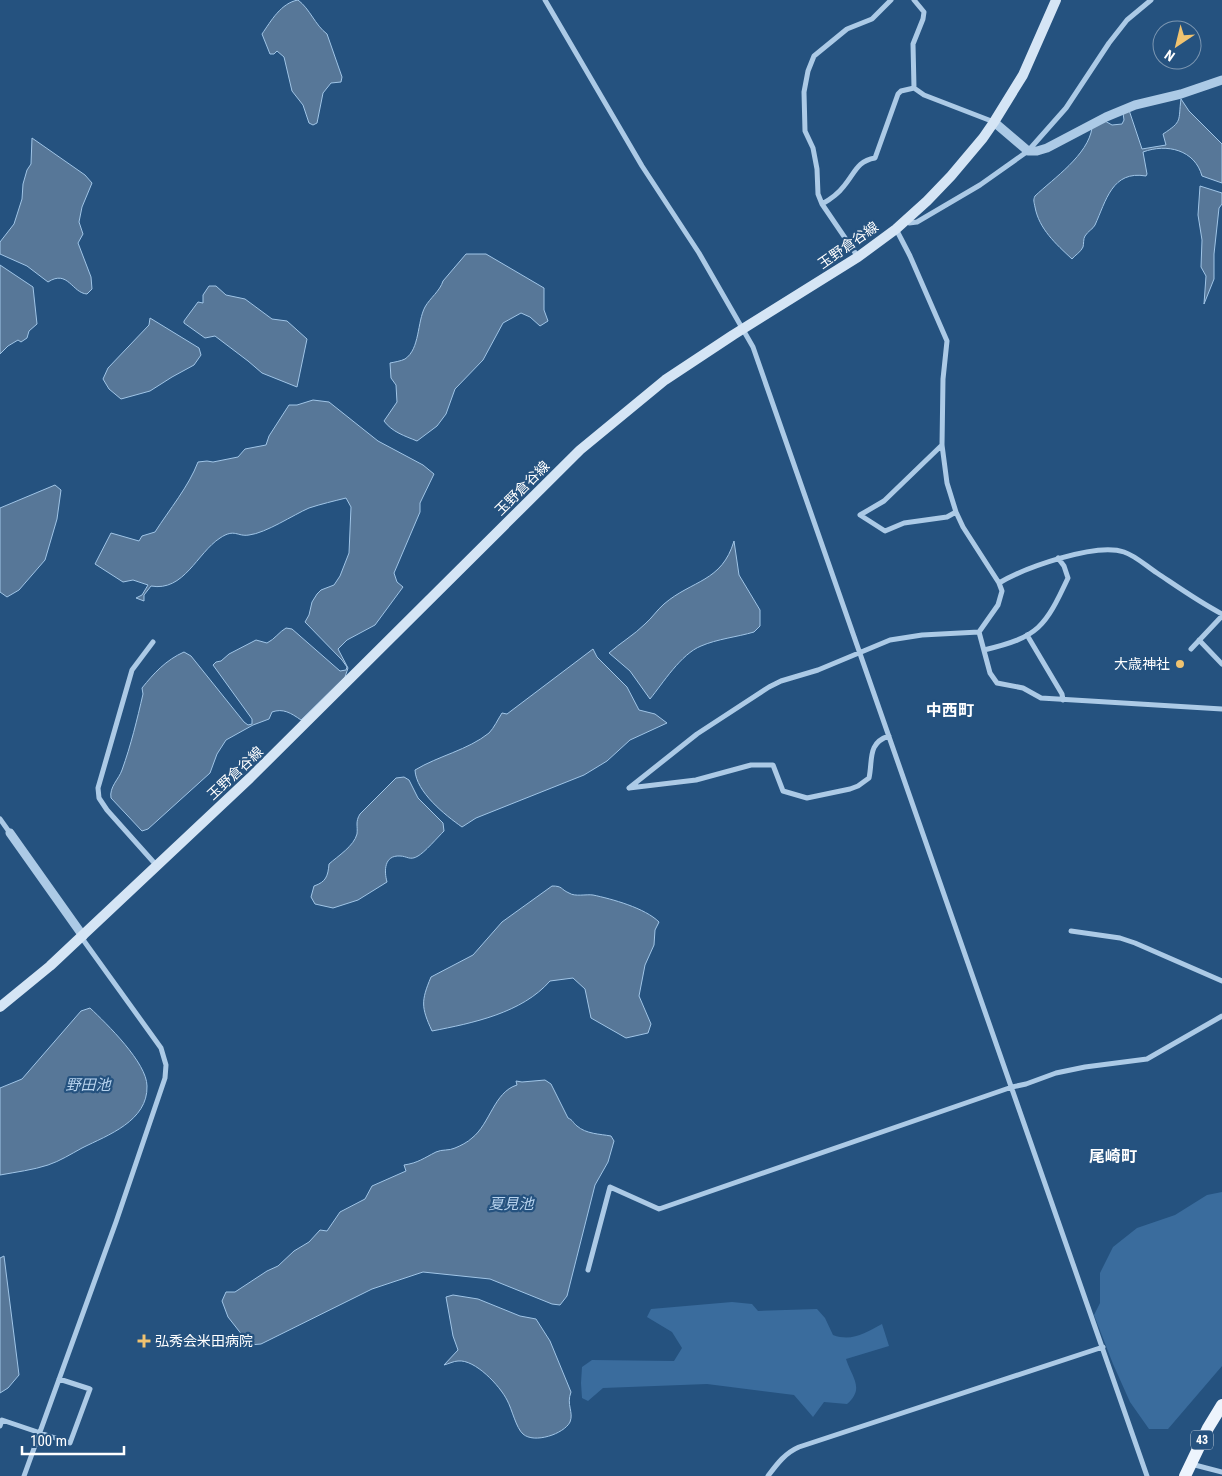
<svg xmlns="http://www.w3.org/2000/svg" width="1222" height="1476" font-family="'Roboto Condensed','Noto Sans JP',sans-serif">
<rect width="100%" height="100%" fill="#25527f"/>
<path fill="#3a6c9d" d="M1222,1192V1366L1168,1429H1149L1130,1402L1113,1364L1094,1315L1100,1303V1273L1113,1247L1137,1228L1175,1215L1207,1195Z
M732,1302L752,1304L758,1311L817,1309L825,1318L833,1335C852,1342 865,1333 882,1324L889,1346L846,1359C852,1378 865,1388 847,1404L824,1402L813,1417L794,1395L707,1384L603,1388L588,1401L582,1398L581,1383L582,1367L592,1360L674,1361L682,1348L672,1332L647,1317L651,1309Z"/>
<path fill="#577798" stroke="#a0c5e7" d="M298,0C310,9 315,25 327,34L342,77L341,82L331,83L323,93L317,123L313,125L309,123L303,105L292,91L284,57L277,51L274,54H270L262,34C271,21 281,3 298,0Z
M1181,99L1189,111L1222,144V183L1202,176C1195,150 1167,143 1143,152L1147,174L1146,176C1112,170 1106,201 1095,225C1093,229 1088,231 1085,236C1083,239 1084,244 1083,247C1081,252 1075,255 1072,259C1056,244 1039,229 1035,207C1034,202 1033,200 1035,196C1054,178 1088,155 1092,128L1105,121L1112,125L1122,124L1124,120L1123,113L1129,110L1142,149L1166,145L1163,134C1183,121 1178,121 1181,99Z
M32,138L85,175L92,183L82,207L79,222L83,234L78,243L91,277L92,289L87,294C72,293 68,269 48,282L27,266L0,254V242L14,224L22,199L23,184L27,170L31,164Z
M1200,186L1222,193V204L1219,208L1214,254V279L1204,304L1206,276L1201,267L1202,240L1198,215Z
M466,254H486L544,288V310L548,321L540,326L530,317L521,313L503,323L483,360L455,389L446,414L437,426L417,441C405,436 392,432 384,421L397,402L396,385L391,378L390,363C395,362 401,361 405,359C420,349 417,322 425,307C430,298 440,291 443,281Z
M0,265L33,287L37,324L29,331L27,338L21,342L18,340L8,346L0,354Z
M209,286H216L226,295L245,299L272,319L287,321L307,339L297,387L262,373L248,361L215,336L205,338L184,323V321L198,302L203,303V295Z
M150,318L199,348L201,355L194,365L172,377L150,391L121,399L109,389L103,379L108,368L149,325Z
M313,400L329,402L378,441L423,465L434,474L420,503V512L394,573L397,582L403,587L375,625L347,640L338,649L348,668L345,677L301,720C291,713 283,708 272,712L269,719L253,725L226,740L217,754L210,773L148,829L142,831L111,798C109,787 119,779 122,770C131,745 137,720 143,694L142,688C154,673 166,660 184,652L191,656L244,722L248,725L252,724V719L213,665L216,662L221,661L229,654L256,640L267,643C275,639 279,632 286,628L292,629L340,671L346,670L347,667L342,660L305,622L309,615L312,602L317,594L321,590L334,585L340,576L349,553L351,507L346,498C334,501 321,504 309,508C293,515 266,533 249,535C237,537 235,528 220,538C197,553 184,592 151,586L144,595V601L136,598L142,595L148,585L133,580L123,582L95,564L111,533L139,541L142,536L155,532C169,510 189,486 198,462L207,461L213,462L238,457L245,449L266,445L269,436L289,405H297Z
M55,485L61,490L57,519L45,560L19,590L7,597L0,592V508Z
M734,541L739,575L760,610V626L754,632C737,637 717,639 701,646C681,654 663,683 650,699L630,671L609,653C620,643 634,635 645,624C652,618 657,610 664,604C692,580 722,582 734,541Z
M593,649L597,657L627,687L639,710L655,714L667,723L630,740L607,761L584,775L476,818L462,827C445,815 416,792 415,770C438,756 468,750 489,733C494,728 498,719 502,713L507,714Z
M404,777L409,780L418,798L443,823L444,831C438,837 424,853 418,856C410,861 407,856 400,856C384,855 384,871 387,882L358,900L333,908L315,904L311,897L314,886C326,882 328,876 329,864C338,856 354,846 357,834C358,826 355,822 360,814L396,778Z
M552,886C563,886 560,889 569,893C575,897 586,894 593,895C612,899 645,908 659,922L655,930L654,945L645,965L639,996L651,1024L648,1033L626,1038L591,1018L585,989L573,978L550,981C522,1013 473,1023 432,1031C421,1007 421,1001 431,977L473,955L502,922Z
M90,1008C107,1024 147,1063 147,1086C148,1121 108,1135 82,1148C71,1154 60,1161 48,1165C33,1170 16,1172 0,1175V1088L22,1079L81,1011Z
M545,1080L551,1084L568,1118C573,1120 573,1123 577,1126C586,1134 600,1134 611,1136L614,1141L608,1162L595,1185L567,1296L560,1305L552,1304L490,1279L423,1272L372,1289L261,1344L250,1345L228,1317L222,1301L226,1292H235L267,1271L278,1266L294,1251L309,1242L320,1230L327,1231L340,1212L365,1199L372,1186L406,1171L404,1165C418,1163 424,1158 436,1152C442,1149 449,1151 455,1148C460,1146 468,1142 472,1138C490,1124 494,1092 517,1085L516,1081L522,1082Z
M4,1256L19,1375L8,1388L0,1393V1258Z
M453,1295L478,1299L520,1316L536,1319L550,1341L571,1392C566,1405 574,1412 570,1422C564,1434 534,1444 523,1434C516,1428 512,1409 507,1400C500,1386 475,1359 458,1361C454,1361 448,1364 444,1365L458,1350L453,1336L446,1297Z"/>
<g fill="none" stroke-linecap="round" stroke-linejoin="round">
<path stroke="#accae6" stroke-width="5" d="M545,0L642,166L699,253L753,347L1147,1476
M914,0L924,12L923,19L913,44L914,88L924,95L994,122
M822,204C831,199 838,194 844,186C855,173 857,161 875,158L898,94L901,91L914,88
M906,221L909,223L917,222L980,185L1028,151L1066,108L1109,43L1127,20L1151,0
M858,257L822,204L818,194L817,169L813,148L805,131L804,92L808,71L814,56L847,29L872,19L891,0
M942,445L884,501L860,515L885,531L904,523L947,517L956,512
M999,583C1024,568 1096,542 1124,552C1136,556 1146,566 1157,573C1178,587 1199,602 1222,614
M979,632L990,673L997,683L1023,688L1041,698L1222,709
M1027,635L1062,694L1063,700
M1199,640L1222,664
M153,642L132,670L98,788L99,798L107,810L157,866
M1191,649L1222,616
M984,650C1039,637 1045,627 1068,578L1064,566L1058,558
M629,788L697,734L769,687L781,681L818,670L890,640L922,635L979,632L998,605L1002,591L999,583L963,527L956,512L947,483L942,445L943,379L947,341L910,256L896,229
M629,788L696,780L751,765H773L783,791L807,798L850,789L858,786L869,778C873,760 867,743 889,736
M0,819L10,833
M1071,931L1120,938L1135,943L1222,981
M588,1270L610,1187L659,1209L1012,1087L1026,1084L1056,1073L1085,1067L1147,1059L1222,1016
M0,1426L2,1420L70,1443L90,1389L59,1379
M1191,1464L1222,1472
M24,1476L116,1222L165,1078L166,1065L161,1048L84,941L83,936
M768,1476C777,1464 785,1453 799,1447L1103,1347"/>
<path stroke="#accae6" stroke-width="9" d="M994,122L1028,151H1037L1047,148L1106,117L1135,105L1181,94L1222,80
M10,833L83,936"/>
<path stroke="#d5e5f5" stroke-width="10" d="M0,1007L50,966L250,778L580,450L665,380L733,335L858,257L896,229L927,201L951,176L983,138L994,122L1023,75L1056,0"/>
<path stroke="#edf4fd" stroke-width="12" d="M1185,1476L1208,1428L1222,1405"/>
</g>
<g fill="#f0c370" stroke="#25527f" stroke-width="2">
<circle cx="1180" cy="664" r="5"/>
<path d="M141.5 1333.5h5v5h5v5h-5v5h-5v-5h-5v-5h5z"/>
</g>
<g text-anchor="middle" stroke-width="4.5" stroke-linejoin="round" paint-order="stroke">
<rect fill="#25527f" stroke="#becbd9" stroke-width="1" x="1191" y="1430.5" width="22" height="19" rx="4"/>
<g font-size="12" font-weight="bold" fill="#fff">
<text x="1202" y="1444">43</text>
</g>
<g font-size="14" fill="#fff" stroke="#25527f">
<text transform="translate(848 245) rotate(-35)" y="5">玉野倉谷線</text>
<text transform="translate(522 488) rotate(-45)" y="5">玉野倉谷線</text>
<text transform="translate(235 773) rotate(-43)" y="5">玉野倉谷線</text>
</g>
<g font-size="14" fill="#fff" stroke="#25527f" text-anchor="end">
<text x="1170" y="669">大歳神社</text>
<text x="155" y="1346" text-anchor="start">弘秀会米田病院</text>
</g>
<g font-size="15" font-style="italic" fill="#b7d3ee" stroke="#25527f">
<text x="88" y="1090">野田池</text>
<text x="511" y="1209">夏見池</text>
</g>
<g font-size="16" font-weight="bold" fill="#fff" stroke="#25527f">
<text x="950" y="716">中西町</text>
<text x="1113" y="1162">尾崎町</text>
</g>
</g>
<g transform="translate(1177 45) rotate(215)"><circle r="24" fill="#25527f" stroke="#7c97b2"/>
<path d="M0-4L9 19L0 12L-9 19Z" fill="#f0c370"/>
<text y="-8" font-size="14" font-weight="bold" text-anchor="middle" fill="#ffffff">N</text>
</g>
<path d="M22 1446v8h102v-8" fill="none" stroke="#ffffff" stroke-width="2.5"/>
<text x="30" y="1446" font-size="15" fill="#ffffff" stroke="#25527f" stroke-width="4" paint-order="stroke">100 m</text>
</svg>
